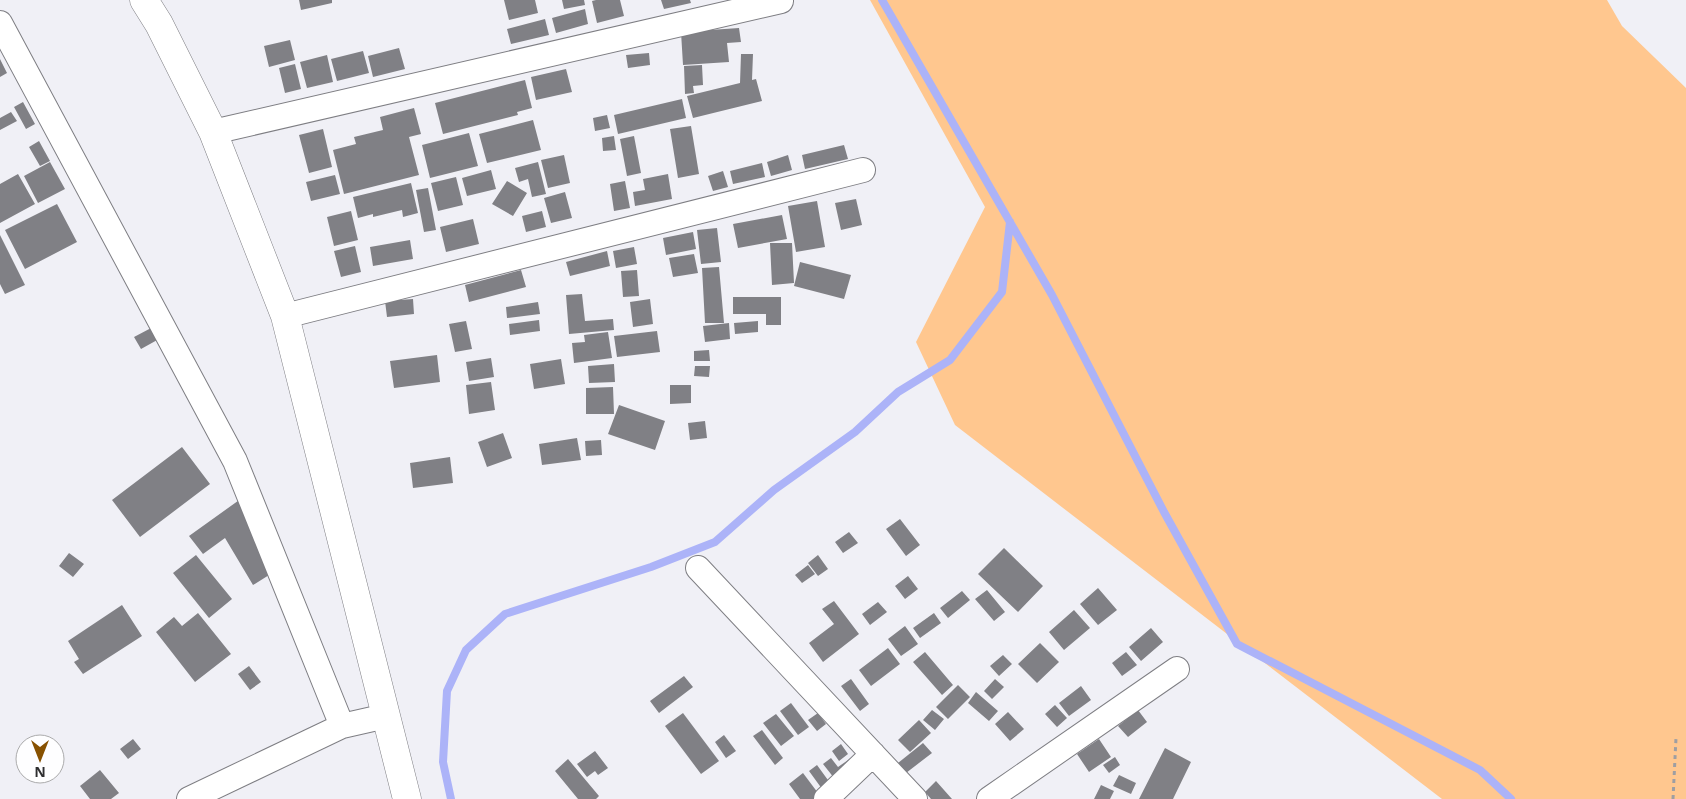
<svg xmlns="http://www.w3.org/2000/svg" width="1686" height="799" font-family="'Open Sans',sans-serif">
<rect width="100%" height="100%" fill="#f0f0f6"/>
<path fill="#ffc78f" d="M870,0H1607L1622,26L1686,88V799H1442L955,425L916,342L985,207Z"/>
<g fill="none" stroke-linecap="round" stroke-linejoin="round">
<path stroke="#acb3f8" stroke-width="8" d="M882,0L1052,295L1164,512L1237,644L1480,770L1511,799
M451,799L443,762L447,691L466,650L505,614L651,567L715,542L774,490L855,432L898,392L950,360L1002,292L1010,222"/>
</g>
<path fill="#808085" d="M299,0H332V3L301,10Z
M504,0H535L538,13L509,20Z
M562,0H584L585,5L564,9Z
M596,0H620L624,16L597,23L592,1Z
M661,0H690L691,3L664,9Z
M585,9L588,24L556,33L552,18Z
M545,19L549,35L511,44L507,29Z
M739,28L741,42L727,43L729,62L683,65L681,32Z
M290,40L295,60L269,67L264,46Z
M399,48L405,69L373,77L368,56Z
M363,51L369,73L337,81L331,59Z
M649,53L650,65L628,68L626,55Z
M741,54H753L752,80L756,79L762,101L693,118L687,96L740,83Z
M327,55L333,82L307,88L300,62Z
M0,59L7,73L0,77Z
M295,64L301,89L285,93L279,68Z
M702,65L703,85L693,86L694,93L685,94L684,66Z
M566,69L572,92L536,100L531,77Z
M525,80L532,108L517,112L518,115L443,134L435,103Z
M682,99L686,118L618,134L614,115Z
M23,102L35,124L26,129L14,107Z
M414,108L421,134L409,137L419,175L344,194L333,150L356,144L354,137L383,130L380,117Z
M11,112L17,121L0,130V118Z
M607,115L610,128L595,131L593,118Z
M533,120L541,150L487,163L479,134Z
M691,126L699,174L678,178L670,129Z
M323,129L332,167L309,173L299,135Z
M469,133L478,166L430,178L422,145Z
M614,136L616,150L603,151L602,138Z
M634,136L641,173L627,176L620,139Z
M39,141L50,161L40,166L29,147Z
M844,145L848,159L805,169L802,155Z
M564,155L570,183L548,188L541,160Z
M788,155L792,170L771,176L767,162Z
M50,162L65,189L38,203L24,176Z
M538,162L546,194L532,197L528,179L519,182L515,168Z
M762,163L765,177L733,184L730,171Z
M491,170L496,189L467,196L462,178Z
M723,171L728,187L713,191L708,176Z
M18,174L35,204L0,223V184Z
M668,174L672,199L635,206L633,192L645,190L643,179Z
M335,175L340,194L311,201L306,182Z
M456,177L463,205L438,211L431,183Z
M507,181L527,193L513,216L492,204Z
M625,181L630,208L614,211L610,184Z
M411,183L418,213L403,217L402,210L373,217V214L358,218L353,197Z
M428,188L436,230L424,232L416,190Z
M565,192L572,218L551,223L544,198Z
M856,199L862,225L841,230L835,203Z
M817,201L825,247L796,252L788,206Z
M57,204L77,242L25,269L5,230Z
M351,211L358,240L334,246L327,217Z
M542,211L546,227L526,232L522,216Z
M782,215L787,239L738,248L733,224Z
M473,219L479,244L446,252L440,227Z
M717,228L721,262L701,264L697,230Z
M693,232L696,249L666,255L663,238Z
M0,235L25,285L5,294L0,284Z
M410,240L413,259L373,266L370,247Z
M770,243H792L794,283L772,285Z
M355,246L361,272L341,277L334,251Z
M634,247L637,264L616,268L613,251Z
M607,251L610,266L570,276L566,262Z
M694,254L698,273L673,277L669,258Z
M800,262L851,275L844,299L794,286Z
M719,267L724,323H705L702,268Z
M521,270L526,287L469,302L465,285Z
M637,270L639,296L623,297L621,271Z
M582,294L585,321L613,319L614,330L569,334L566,295Z
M733,297H781V325H766V314H733Z
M413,299L414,314L387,317L385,301Z
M650,299L653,324L633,327L630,302Z
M538,302L540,314L507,318L506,307Z
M539,320L540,331L510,335L509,324Z
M466,321L472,349L455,352L449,324Z
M758,321V332L735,334L734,323Z
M729,323L730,339L705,342L703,326Z
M153,327L159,339L141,349L134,337Z
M657,331L660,352L617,357L614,336Z
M608,332L612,358L574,363L572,343L585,342L584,335Z
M709,350L710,361H694V351Z
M437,355L440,382L394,388L390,361Z
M491,358L494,377L469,381L466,362Z
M561,359L565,384L534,389L530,364Z
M614,364L615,382L589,383L588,366Z
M695,366H710L709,377L694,376Z
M491,382L495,410L469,414L466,385Z
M670,385H691V403L670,404Z
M613,387L614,414H586V388Z
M619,405L665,421L655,450L608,434Z
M705,421L707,438L690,440L688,423Z
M503,433L512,458L487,467L478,442Z
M577,438L581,460L542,465L539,444Z
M601,440L602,455L586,456L585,441Z
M182,447L210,484L140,537L112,500Z
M450,457L453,483L413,488L410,463Z
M242,498L277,570L253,585L225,538L203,554L189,536Z
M900,519L920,545L906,556L886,529Z
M849,532L858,543L843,553L835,542Z
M1004,548L1043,586L1018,612L978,574Z
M69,553L84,564L73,577L59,566Z
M196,555L232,599L209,618L173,573Z
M818,555L828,569L818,576L808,563Z
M808,565L815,574L802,583L795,575Z
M908,576L918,589L905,599L895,586Z
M1098,588L1117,610L1098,625L1080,604Z
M987,590L1005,612L994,621L975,599Z
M962,591L970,600L948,618L940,608Z
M834,601L859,634L823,662L809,643L834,624L822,609Z
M878,602L887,612L870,625L862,614Z
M122,605L142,636L83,674L74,662L79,659L68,641Z
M1074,610L1090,628L1064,650L1049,632Z
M198,613L231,654L195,682L156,632L174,617L182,626Z
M934,613L941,623L920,638L913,628Z
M905,626L918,644L901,656L888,639Z
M1151,628L1163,642L1141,661L1129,647Z
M1040,643L1059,662L1037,683L1018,664Z
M888,648L900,664L871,686L859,670Z
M925,652L953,685L942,695L913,662Z
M1126,652L1137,665L1122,676L1112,663Z
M1003,655L1012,664L999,676L990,666Z
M249,666L261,682L250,690L238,674Z
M684,676L693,687L659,713L650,701Z
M851,679L869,704L860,711L841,686Z
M995,679L1004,687L992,699L984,691Z
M958,685L970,697L948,719L936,707Z
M1081,686L1091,700L1069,716L1059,703Z
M976,692L998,711L989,721L968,703Z
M791,703L809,727L798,735L780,711Z
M1055,705L1067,718L1057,727L1045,714Z
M932,710L944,719L935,730L923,720Z
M1138,710L1147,722L1128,737L1118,726Z
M1008,712L1024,729L1010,741L995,724Z
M683,713L719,761L701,774L665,726Z
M818,713L826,724L817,731L808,720Z
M776,714L794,736L781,746L763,723Z
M919,720L931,733L910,752L898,740Z
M762,730L783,758L775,765L753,736Z
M724,735L736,751L726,758L715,742Z
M133,739L141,749L128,759L120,749Z
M1099,739L1111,757L1089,772L1077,754Z
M923,743L932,753L906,773L898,763Z
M841,744L848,754L839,761L832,751Z
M1165,748L1191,762L1173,799H1139Z
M595,751L608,768L598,775L595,771L587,777L577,764Z
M1115,757L1120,765L1109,773L1103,765Z
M831,758L838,767L851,758L858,767L838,783L823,764Z
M568,759L599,796L596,799H578L555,771Z
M817,765L833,787L825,793L809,771Z
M100,770L119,793L111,799H90L80,786Z
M803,773L821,797L819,799H800L789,784Z
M1119,775L1136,783L1131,794L1113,786Z
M936,781L952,799H931L925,792Z
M1101,785L1114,791L1110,799H1094Z"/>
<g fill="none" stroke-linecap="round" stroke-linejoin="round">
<defs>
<path id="street" d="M0,23L235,461L342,726
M213,132L781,1
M285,316L863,170
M698,568L915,799
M189,799L342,726L386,716
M826,799L873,754
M989,799L1177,669"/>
<path id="secondary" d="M144,0L159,24L213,132L285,316L407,799"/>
</defs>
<use href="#street" stroke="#7e7e83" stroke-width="26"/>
<use href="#secondary" stroke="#7e7e83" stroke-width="29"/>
<path stroke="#9e9ea2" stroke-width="3" stroke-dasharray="4 4" stroke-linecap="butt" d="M1673,799L1676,738"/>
<use href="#street" stroke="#fff" stroke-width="24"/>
<use href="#secondary" stroke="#fff" stroke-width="28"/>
</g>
<g transform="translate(40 759) rotate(180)"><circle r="24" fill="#fefeff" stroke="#ababac"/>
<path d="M0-4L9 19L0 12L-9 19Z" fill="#875100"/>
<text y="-8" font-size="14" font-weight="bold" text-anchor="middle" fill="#2e2e30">N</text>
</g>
</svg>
